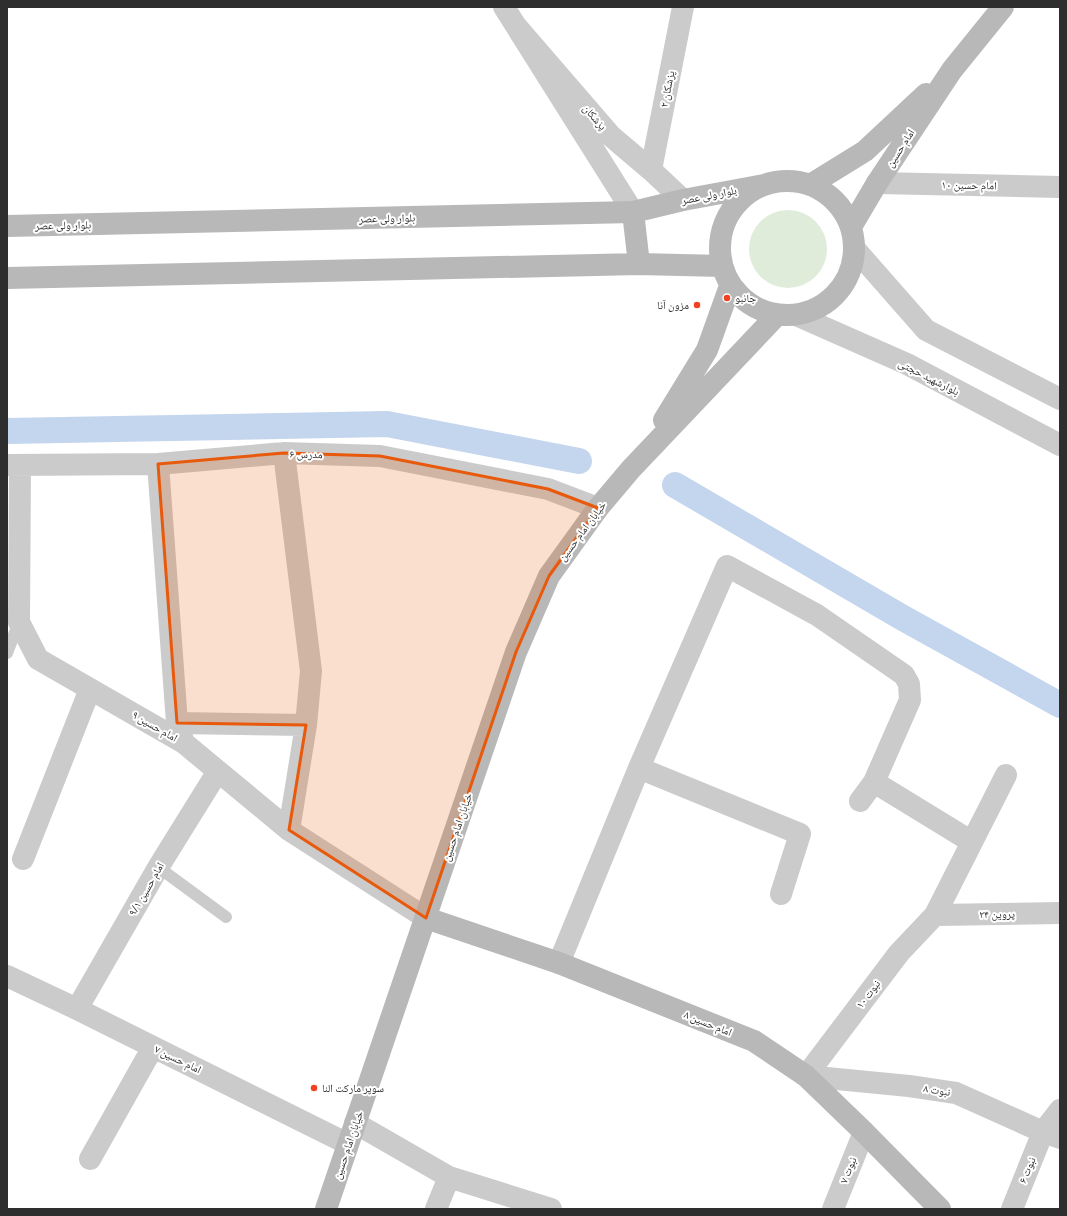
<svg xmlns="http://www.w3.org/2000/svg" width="1067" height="1216" font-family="'Titillium Web','Noto Naskh Arabic',sans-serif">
<rect width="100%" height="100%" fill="#fff"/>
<path fill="#e0ecda" d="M749 249a39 39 0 1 1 78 0a39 39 0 1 1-78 0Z"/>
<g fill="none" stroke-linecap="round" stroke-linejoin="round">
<path stroke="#c4d5ee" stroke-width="26" d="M7,431L387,424L579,461
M675,485L903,618L1060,705"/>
<path stroke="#cbcbcb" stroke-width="12" d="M7,653L19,622
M158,867L226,917"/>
<path stroke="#cbcbcb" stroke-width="22" d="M504,7L516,26
M651,170L683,7
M877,183L1060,187
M633,212L516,26L611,136L651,170L683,200
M854,248L926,330L1060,399
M796,315L907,364L1060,445
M284,453L311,671L306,725L289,830
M158,464L177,723L184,743
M7,465L158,464L284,453L380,456L548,489L598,508
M20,465L19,622L38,659L184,743L289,830L426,918
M177,723L306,725
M639,768L800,834L781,894
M874,782L972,842
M23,859L90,689
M935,915L1060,913
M559,963L639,768L727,566L817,615L904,675L909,684L910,700L874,782L860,801
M7,976L77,1009L348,1144
M77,1009L159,866L218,771
M806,1076L899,953L935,915L1006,775
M806,1076L909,1086L956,1093L1043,1132L1060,1138
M355,1123L449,1177L551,1209
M90,1159L153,1047
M436,1209L449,1177
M833,1209L864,1132
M1012,1209L1043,1132L1060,1110"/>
<path stroke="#b8b8b8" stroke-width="22" d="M720 248a67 67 0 1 1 134 0a67 67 0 1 1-134 0Z
M810,185L865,151L926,94
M633,212L639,264
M7,226L633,212L683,200L764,185
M851,227L877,183L952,70L1003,7
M7,278L639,264L722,266
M664,420L707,350L730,286
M426,918L559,963L754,1041L806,1076L864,1132L940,1209
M326,1209L516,652L549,576L598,508L631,469L777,315"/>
</g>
<path fill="#e8590c" fill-opacity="0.2" stroke="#e8590c" stroke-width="3" stroke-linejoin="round" d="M284,453L380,456L548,489L598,508L549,576L516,652L426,918L289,830L306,725L177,723L158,464Z"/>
<g fill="#f34022" stroke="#fff" stroke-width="1.5">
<circle cx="727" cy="298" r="4"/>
<circle cx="697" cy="305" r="4"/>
<circle cx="314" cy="1088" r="4"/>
</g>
<g text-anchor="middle" stroke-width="4" stroke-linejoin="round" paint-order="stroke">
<g font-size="11" fill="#2e2e2e" stroke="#fff">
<text transform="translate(667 89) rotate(-79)" y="4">پزشکان ۲</text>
<text transform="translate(595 117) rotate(49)" y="4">پزشکان</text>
<text transform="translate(900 148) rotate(-57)" y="4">امام حسین</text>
<text transform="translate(969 185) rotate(1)" y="4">۱۰ امام حسین</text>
<text transform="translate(709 195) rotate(-11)" y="4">بلوار ولی عصر</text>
<text transform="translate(387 218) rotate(-1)" y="4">بلوار ولی عصر</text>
<text transform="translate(63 225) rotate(-1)" y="4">بلوار ولی عصر</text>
<text transform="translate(929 377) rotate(27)" y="4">بلوارشهید حجتی</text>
<text transform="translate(306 454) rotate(1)" y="4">مدرس ۶</text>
<text transform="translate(582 531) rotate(-53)" y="4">خیابان امام حسین</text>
<text transform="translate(155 726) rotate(30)" y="4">امام حسین ۹</text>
<text transform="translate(457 827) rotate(-71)" y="4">خیابان امام حسین</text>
<text transform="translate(146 889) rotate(-60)" y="4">امام حسین ۹/۱</text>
<text transform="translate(997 914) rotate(-1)" y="4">پروین ۲۴</text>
<text transform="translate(868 994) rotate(-53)" y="4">نبوت ۱۰</text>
<text transform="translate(708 1023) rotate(22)" y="4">امام حسین ۸</text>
<text transform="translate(178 1059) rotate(26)" y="4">امام حسین ۷</text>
<text transform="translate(937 1090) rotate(9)" y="4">نبوت ۸</text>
<text transform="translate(348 1145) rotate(-71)" y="4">خیابان امام حسین</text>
<text transform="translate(848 1170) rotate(-68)" y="4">نبوت ۷</text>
<text transform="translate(1027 1170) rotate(-68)" y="4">نبوت ۶</text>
</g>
<g font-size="11" fill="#2e2e2e" stroke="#fff" text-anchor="start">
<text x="735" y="302">جانبو</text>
<text x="689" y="309" text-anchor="end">مزون آنا</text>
<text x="322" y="1092">سوپر مارکت النا</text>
</g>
</g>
<rect width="1067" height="1216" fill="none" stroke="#2e2e2e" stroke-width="16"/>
</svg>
